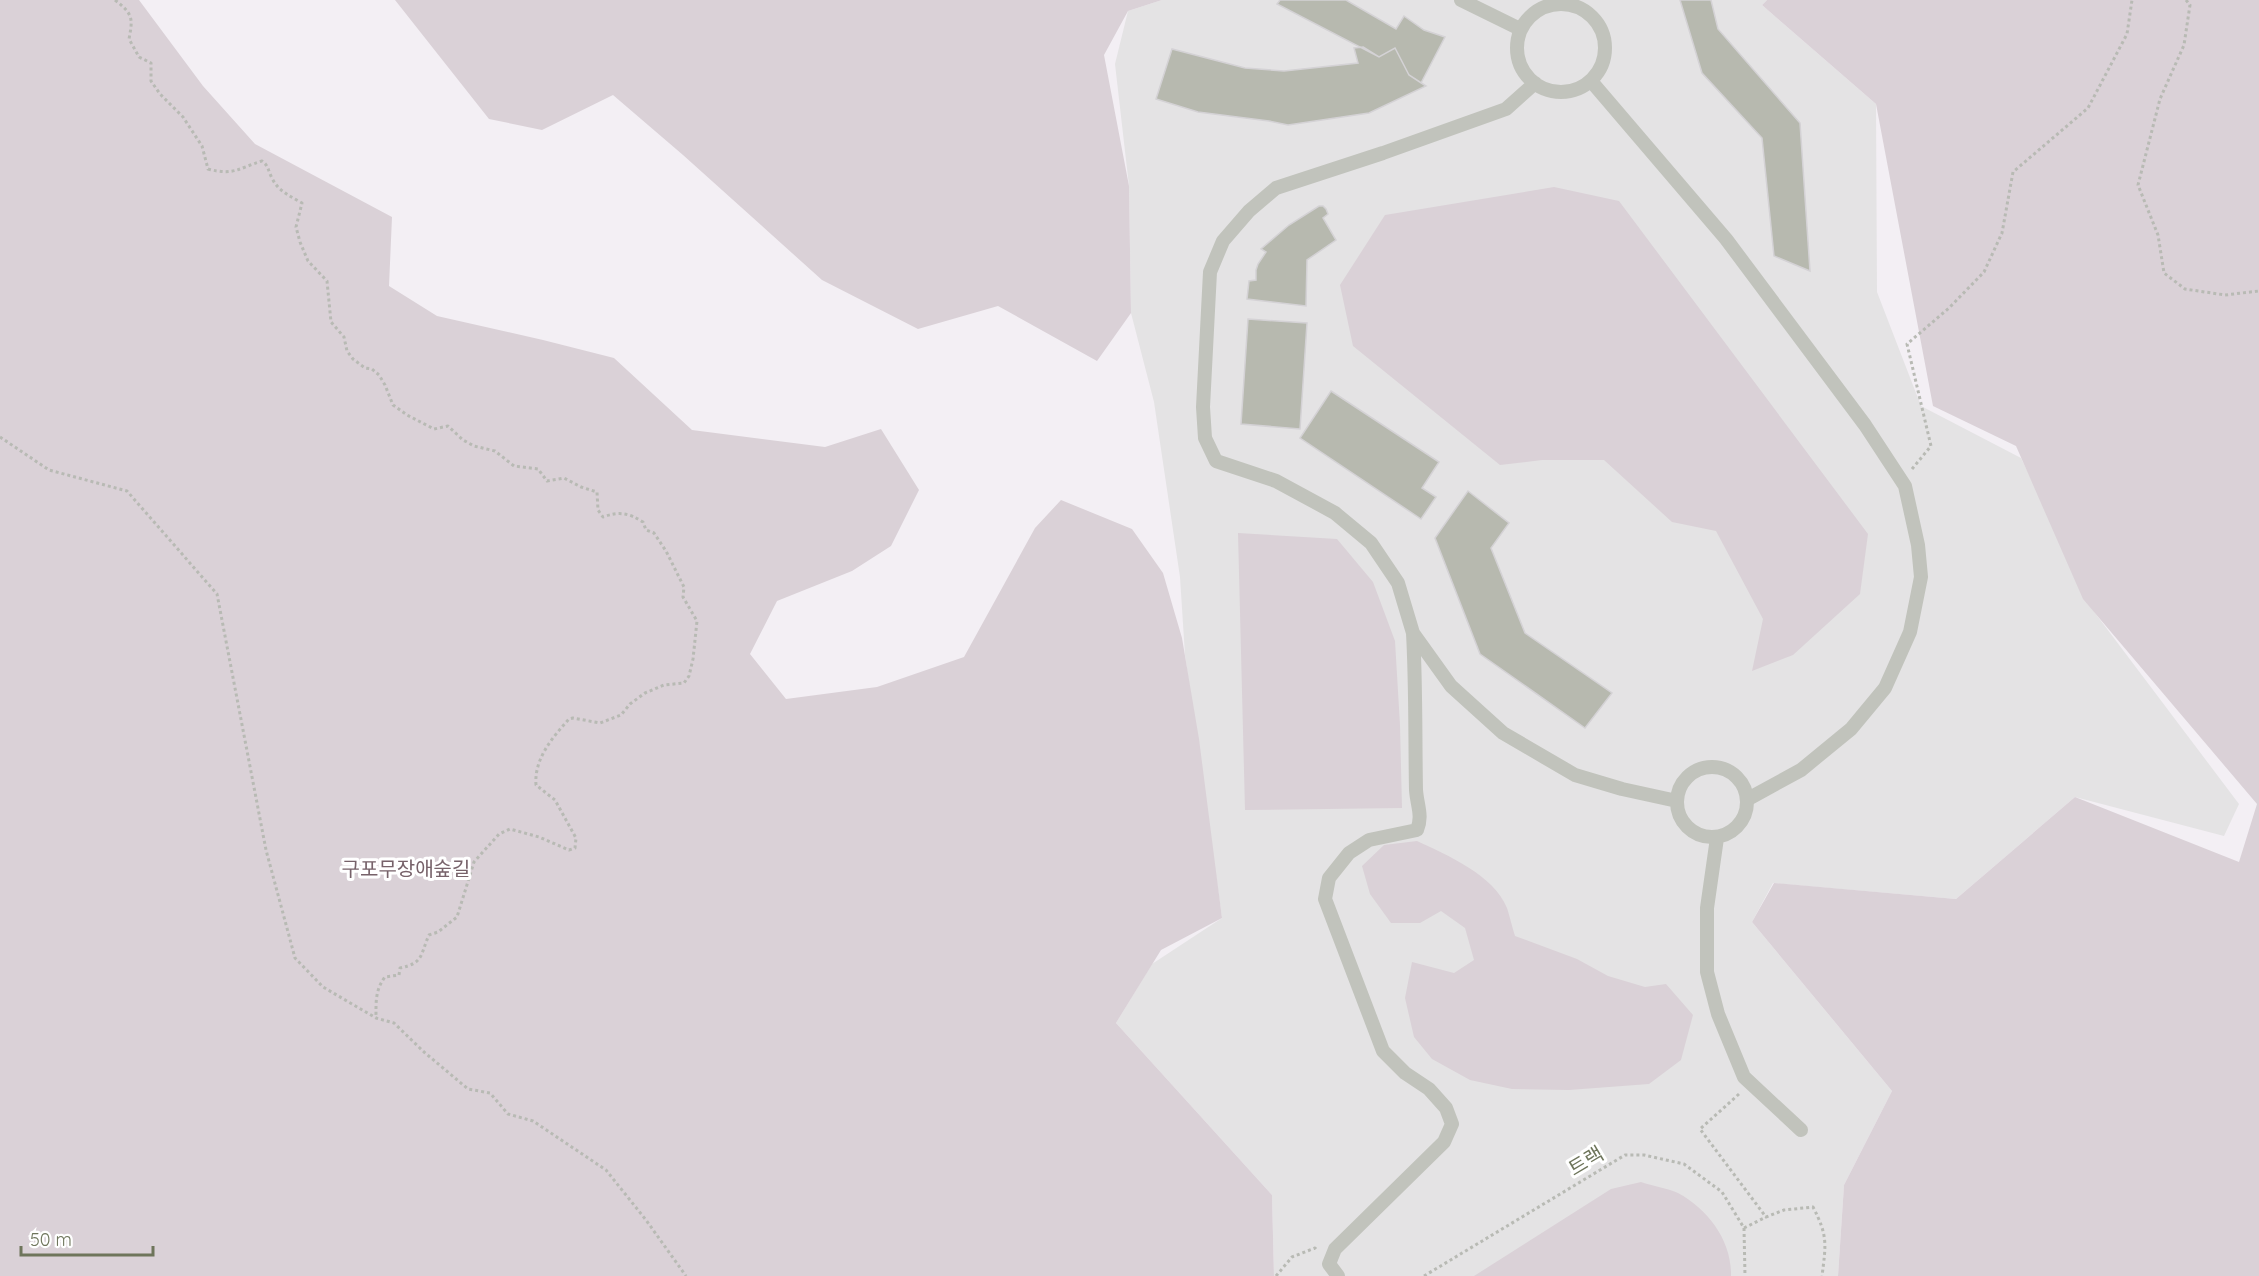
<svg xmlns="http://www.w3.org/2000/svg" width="2259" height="1276" font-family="Quicksand,'Noto Sans KR',sans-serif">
<rect width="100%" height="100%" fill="#f3eff4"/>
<path fill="#e4e3e4" d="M1162,0H1767L1762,5L1876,104L1877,292L1921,406L2021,458L2095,613L2239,804L2224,836L2075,797L1956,899L1773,883L1752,922L1892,1091L1844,1185L1838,1276H1274L1272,1195L1116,1023L1152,964L1222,918L1185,655L1180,577L1154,402L1131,313L1129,186L1115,64L1128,11Z"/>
<path fill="#dad1d7" d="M0,0H139L203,86L255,144L392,217L389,286L437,316L543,340L614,358L692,430L825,447L881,429L919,490L891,546L852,571L777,601L750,654L786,699L877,687L964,657L1035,528L1061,500L1132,529L1163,573L1182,638L1199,739L1222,918L1161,950L1116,1023L1272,1195L1274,1276H0Z
M395,0H1162L1128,11L1104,55L1129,186L1131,313L1097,361L998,306L918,329L822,280L683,155L613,95L542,130L489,119Z
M1767,0H2259V1276H1838L1844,1185L1892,1091L1752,922L1774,883L1956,899L2075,797L2239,862L2257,804L2083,599L2016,446L1933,406L1876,104L1762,5Z
M1554,187L1619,201L1868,534L1860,594L1793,655L1752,671L1763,619L1716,531L1672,522L1604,460H1542L1500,465L1353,346L1340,285L1385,215Z
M1238,533L1337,539L1373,582L1395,641L1400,725L1402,808L1245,810Z
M1417,841C1447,855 1494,875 1507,908C1510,917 1512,927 1515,936L1577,959L1608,976L1645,987L1666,984L1693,1015L1681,1060L1649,1084L1569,1090L1512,1089L1470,1080L1432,1059L1414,1037L1405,998L1412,962L1454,973L1474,960L1465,928L1441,911L1420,923H1391L1370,894L1362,866L1384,845Z
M1641,1182C1653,1186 1667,1188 1678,1193C1708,1209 1732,1241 1731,1276H1474L1611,1189Z"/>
<path fill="#b7b9af" stroke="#d4d2d5" stroke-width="1.5" d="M1280,0H1346L1396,29L1404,16L1424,30L1445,37L1421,83L1409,75L1395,48L1379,57L1277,4Z
M1680,0H1711L1718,29L1800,123L1810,271L1774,256L1762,138L1702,73Z
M1363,47L1379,57L1395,48L1409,75L1426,86L1369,113L1288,125L1269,121L1198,112L1156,99L1172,49L1245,68L1284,71L1358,63L1354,48Z
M1319,206H1323L1326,209L1328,214L1323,218L1336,240L1307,260L1306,306L1247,299L1249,281L1256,280V270L1258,264L1266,252L1261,249L1289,225Z
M1248,319L1307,323L1300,429L1241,424Z
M1331,391L1439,462L1422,488L1436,497L1421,519L1300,438Z
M1468,491L1509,523L1491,548L1525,633L1612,693L1585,728L1480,654L1435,538Z"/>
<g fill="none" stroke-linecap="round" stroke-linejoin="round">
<path stroke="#b8bab4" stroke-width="3" stroke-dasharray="3 3" stroke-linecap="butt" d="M115,0C133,14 133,18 129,39L139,57L151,63V81L160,94L183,117L202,146L208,169C234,176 239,168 262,161C269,166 268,171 272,178C278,191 290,196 302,203L296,227L300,242L308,261L327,281L331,322L344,337L347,351L353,359L365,368L372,369L379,375L385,385L393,405L407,415L434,429L448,426L463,440L474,446L495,451L514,466L538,469L547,481L564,478L581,487L597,492L598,510L603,517C619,511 629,513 643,522L646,530L654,533L666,551L684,587L683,597L697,621L693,659L689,676L684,683L664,685L645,693L630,704L621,715L600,723L573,718L569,719C552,738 534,759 536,785L555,800L576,838L575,848L569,850L539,837L510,829L499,834L474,862L457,917L438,932L429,935C420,955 424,963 400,968L399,975L385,977C375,990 376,1003 376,1018
M2186,0L2190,5L2184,45L2160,99L2138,185L2158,235L2164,273L2185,289L2225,295L2259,291
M0,437L49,470L127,491L217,594L266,850L295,958L323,987L376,1018L394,1023L424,1052L468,1089L490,1093L508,1114L533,1121L606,1170L646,1220L686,1276
M1912,469L1931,446L1907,344L1949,308L1984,272L2002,233L2013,172L2088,108L2127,34L2132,0
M1739,1094L1700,1129L1766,1217L1784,1210L1813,1207C1828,1236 1826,1244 1822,1276
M1744,1228L1766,1217
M1276,1276L1292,1257L1315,1248L1318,1251
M1424,1276L1625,1155H1644L1684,1164L1722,1192L1744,1228L1745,1276"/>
<path stroke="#c1c3bc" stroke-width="14" d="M1461,0L1520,29
M1517 48a44 44 0 1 1 88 0a44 44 0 1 1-88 0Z
M1591,81L1726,239L1865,425L1905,486L1918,545L1921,577L1910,632L1885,688L1851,729L1801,770L1748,799
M1535,83L1506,109L1383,153L1276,188L1249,211L1223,241L1210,272L1203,407L1205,438L1216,461L1276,481L1335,513L1371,543L1398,583L1413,633L1451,686L1503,733L1575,775L1622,789L1677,801
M1677 802a35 35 0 1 1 70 0a35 35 0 1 1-70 0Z
M1717,838L1707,908V972L1718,1014L1744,1077L1801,1130
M1338,1276L1329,1264L1335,1249L1444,1142L1452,1124L1446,1108L1429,1089L1405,1073L1383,1051L1325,899L1329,878L1349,853L1369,840L1417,830C1423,816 1417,805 1416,790C1415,738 1416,686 1413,633"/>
</g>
<g text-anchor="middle" stroke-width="6" stroke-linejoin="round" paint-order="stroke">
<g font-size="20" fill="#77626a" stroke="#fff">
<text x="406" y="876">구포무장애숲길</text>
</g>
<g font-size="20" fill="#6e755b" stroke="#fff">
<text transform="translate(1586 1161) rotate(-31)" y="7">트랙</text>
</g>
</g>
<path d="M21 1246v9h132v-9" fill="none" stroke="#6e755b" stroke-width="3"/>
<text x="30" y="1246" font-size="18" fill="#6e755b" stroke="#ffffff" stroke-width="4.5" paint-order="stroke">50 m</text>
</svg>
